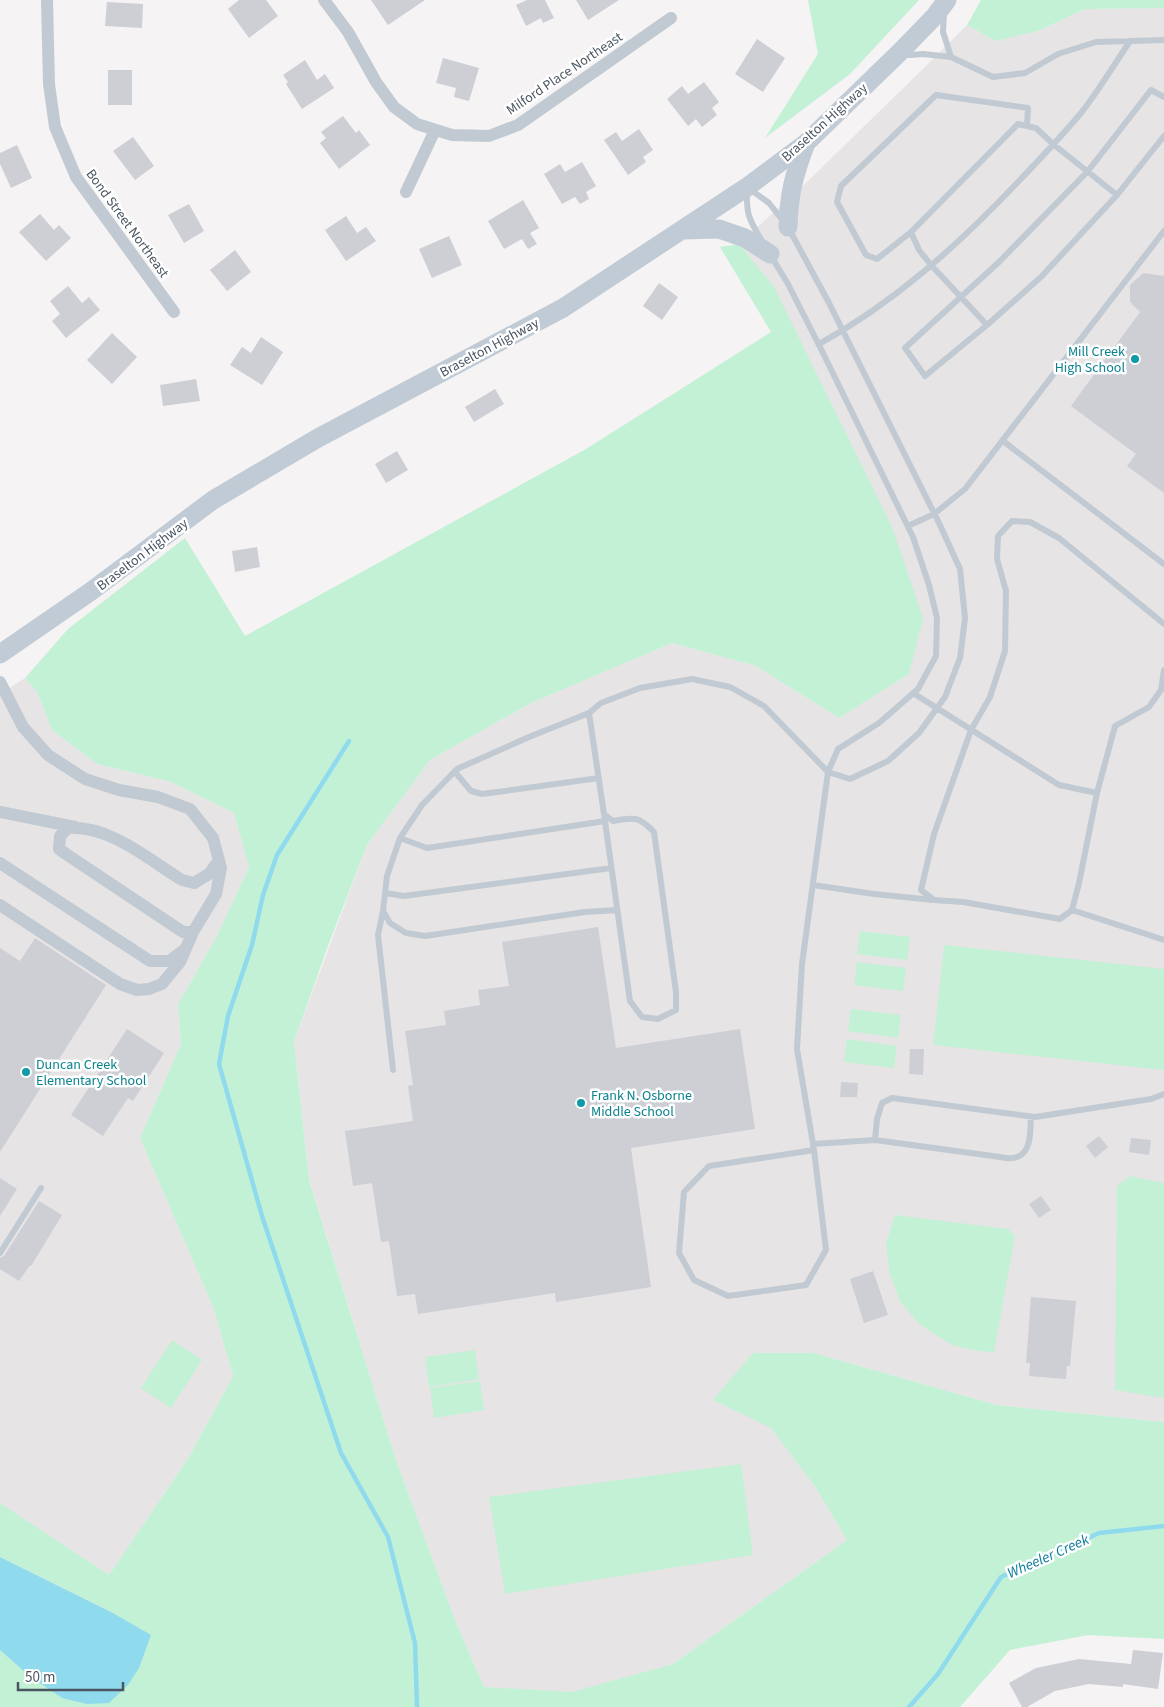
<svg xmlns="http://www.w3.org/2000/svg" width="1164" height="1707" font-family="'Source Sans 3',sans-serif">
<rect width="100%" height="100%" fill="#f5f3f3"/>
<path fill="#e6e4e5" d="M1164,8V1422L997,1405L814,1353L713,1400L771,1427L816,1488L847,1540L673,1664L572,1693L484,1687L455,1620L396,1460L309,1179L294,1042L367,845L430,760L531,703L672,643L756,666L839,718L909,674L739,244L807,182L930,62L967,25L995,41L1038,31L1085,9Z
M25,678L37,692L52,730L97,764L171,782L234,813L249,867L217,936L178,1004L181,1044L140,1138L213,1307L233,1376L189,1457L109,1575L0,1503V694Z"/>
<path fill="#c3f1d5" d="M808,0H919L850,74L765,138L818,54Z
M981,0H1164V8L1085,9L1038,31L995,41L967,25Z
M739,244L774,287L892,527L923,618L909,674L839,718L756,666L672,643L531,703L430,760L367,845L328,946L294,1042L309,1180L396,1460L455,1620L484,1687L572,1692L673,1664L847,1540L816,1488L771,1428L713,1400L753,1353H814L997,1405L1164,1422V1639L1088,1635L1010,1650L960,1707H0V1650L28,1675L111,1612L0,1557V1503L109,1575L189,1457L233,1376L213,1307L140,1138L181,1044L178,1004L217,936L249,867L234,813L171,782L97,764L52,730L37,692L25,678L68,629L185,538L245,636L586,449L771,332L720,247Z
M860,931L910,937L907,960L857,954Z
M944,945L1164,969V1070L933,1045Z
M857,962L906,968L903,991L854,985Z
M851,1009L901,1015L898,1038L848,1031Z
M847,1039L897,1046L894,1068L844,1062Z
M1130,1176L1164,1183V1398L1115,1390L1117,1186Z
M895,1215L1008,1229L1015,1236L994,1352L977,1351L952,1345L919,1324L900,1301L890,1274L886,1244Z
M172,1340L202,1360L171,1408L141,1388Z
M475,1350L479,1379L429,1387L425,1357Z
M480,1381L484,1410L434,1418L430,1388Z
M741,1464L753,1555L505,1594L489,1497Z"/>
<path fill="#90daee" d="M0,1557L111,1612L151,1635L139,1668L128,1685L109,1703L87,1704L62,1698L28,1675L0,1650Z"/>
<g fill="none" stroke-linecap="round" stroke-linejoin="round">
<path stroke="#90daee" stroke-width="4.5" d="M349,741L277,855L263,895L252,945L228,1016L219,1064L262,1216L341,1453L388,1537L415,1643L417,1707
M909,1707L938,1674L1001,1577L1099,1533L1164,1526"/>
</g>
<path fill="#cdcfd5" d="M239,0H266L278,16L249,38L228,9Z
M371,0H425L388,25Z
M527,0H545L554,18L543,23L541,18L526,26L516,5Z
M576,0H619L588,20Z
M107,2L143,4L142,28L105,26Z
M757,39L785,58L763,92L735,74Z
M443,58L479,68L469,101L454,97L456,88L436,83Z
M305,60L317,80L325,74L334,88L302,109L286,84L288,82L283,75Z
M108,70H132V105H108Z
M704,82L719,102L712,108L717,115L702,127L696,119L688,126L667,99L682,86L688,94Z
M343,116L356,133L359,130L370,145L339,169L320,143L326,138L321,132Z
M639,129L653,150L643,157L646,162L628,175L604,140L616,132L622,141Z
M133,137L154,166L135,180L113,151Z
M17,145L32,178L11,188L0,164V153Z
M582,162L596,186L586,192L589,199L580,204L575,197L562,204L544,174L560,164L565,172Z
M523,200L539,228L530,233L537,244L528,249L522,239L504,249L488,221Z
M189,204L204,231L184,243L168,215Z
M40,214L54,230L59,225L71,238L46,261L19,232Z
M346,216L357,233L366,227L376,241L346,261L325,230Z
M449,236L462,265L432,278L419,249Z
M235,250L251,272L227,291L210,270Z
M1143,273L1164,276V493L1127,466L1136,454L1071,406L1140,312L1130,302V285Z
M659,283L678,297L662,320L643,306Z
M68,286L82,303L89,297L100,310L66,338L52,321L60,314L50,301Z
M112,333L137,357L112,384L87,360Z
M261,337L283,352L262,385L230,365L242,347L251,353Z
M196,379L200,401L163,406L160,385Z
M495,389L504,404L474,422L465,407Z
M397,451L408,470L386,483L375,464Z
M257,547L260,567L235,572L232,551Z
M598,927L616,1048L740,1029L755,1129L631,1148L651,1287L556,1302L555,1293L418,1314L415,1294L397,1296L389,1241L381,1242L372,1183L353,1186L345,1131L413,1121L408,1086L413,1085L405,1031L446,1025L444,1011L480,1005L478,990L509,986L502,942Z
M35,938L106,985L0,1152V948L20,961Z
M127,1029L164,1053L133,1101L128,1098L103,1136L71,1115Z
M910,1049H924L923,1075L909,1074Z
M841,1082L858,1083L857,1097H840Z
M1099,1136L1108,1147L1095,1158L1086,1146Z
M1131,1138L1151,1140L1149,1155L1129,1152Z
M0,1178L17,1189L0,1216Z
M1041,1196L1051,1210L1039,1218L1029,1204Z
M39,1201L62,1215L31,1266L30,1265L19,1281L0,1269V1258L4,1256Z
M873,1271L888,1315L864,1323L850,1279Z
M1031,1297L1076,1301L1070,1366H1067L1066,1379L1029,1376L1030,1363H1026Z
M1133,1650L1163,1653L1158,1689L1123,1684V1687L1089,1684L1055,1691L1027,1707H1022L1009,1683L1036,1668L1079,1659L1131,1664Z"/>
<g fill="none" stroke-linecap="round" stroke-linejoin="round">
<path stroke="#c1cad2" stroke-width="6" d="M944,12L943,32L951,57
M902,53L910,55L923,54L951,57L993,77L1025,73L1058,54L1096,42L1164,40
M1117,195L1041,277L987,325L925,376L905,348L999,262L1088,171L1151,90L1164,97
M911,232L877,259L866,255L837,202L841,186L936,95L1028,108L1027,126
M771,256L788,284L823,353L913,537L929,585L937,618L936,656L918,689L879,723L838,749L828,772L802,964L797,1049L814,1150L826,1250L806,1285L728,1296L694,1280L679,1253L684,1192L709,1166L814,1150
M987,325L931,265L919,250L911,232L1018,124L1036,128L1053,144L1117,195L1164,136
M819,344C894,303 958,245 1017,183C1039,160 1061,137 1081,113C1099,90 1114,65 1130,41
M1003,441L1164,564
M908,526L934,514L965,489L1164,231
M913,693L1059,785L1097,793L1115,726L1149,707L1161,690L1164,670
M589,713L529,737L457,769L422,805L400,838L387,876L383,911L390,923L406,933L425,936L585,912L617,910
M455,772L471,791L482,794L599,778
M1097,793L1079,883L1072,910L1060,919L963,902L934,900L921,890L934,834L971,730L990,697L1005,651L1006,591L997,559L998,536L1012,521L1030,522L1059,538L1164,624
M604,814L630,1001L642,1017L658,1019L676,1010V992L654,832C639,816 633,817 613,821L604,814L589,713L601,703L640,688L692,679L730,687L764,706L828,772L850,779L888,761L919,733L945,697L960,658L965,618L960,569L940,525L829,303L788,227L769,203L747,187C746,216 749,219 763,243
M400,838L427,848L605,821
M813,885L874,894L933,900
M385,893L404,896L611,868
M1072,910L1164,940
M383,911L378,935L393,1070
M875,1140L1000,1157C1005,1158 1013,1159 1017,1157C1032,1152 1030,1130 1031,1117
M813,1144L875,1140L877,1119L882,1103L892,1098L1035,1117L1151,1099L1164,1094
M0,1253L41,1188"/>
<path stroke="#c1cad2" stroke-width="12" d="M47,0L49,84L55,127L76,177L174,312
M324,0L348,32L376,82L394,107L417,124L452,135L489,136L518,125L671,18
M406,192L435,130
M0,682L23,727L48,755L85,779L119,790L158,797L190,809L213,838L221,868L216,894L193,932L180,962L162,984L149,989L137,990L120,984L0,905
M0,812L75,827
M0,863L150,961H169L184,950
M193,932H183L66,854L59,849L60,836L68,828C109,825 148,859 182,880L194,883L209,874L219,860"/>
<path stroke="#c1cbd6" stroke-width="19" d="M788,227C789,193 794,175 806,143
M682,230L719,229L745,238L770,254
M0,654L90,592L213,500L318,438L563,308L747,187L806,143L900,52L935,16L947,0"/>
</g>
<g fill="#0f9aa8" stroke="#fff" stroke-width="2">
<circle cx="1135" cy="359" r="5"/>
<circle cx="26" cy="1072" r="5"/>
<circle cx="581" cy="1103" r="5"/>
</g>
<g text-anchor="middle" stroke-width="5" stroke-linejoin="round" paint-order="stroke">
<g font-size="14" fill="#4a5661" stroke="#fff">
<text transform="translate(564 73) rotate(-34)" y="5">Milford Place Northeast</text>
<text transform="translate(824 122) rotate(-42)" y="5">Braselton Highway</text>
<text transform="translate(128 223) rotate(54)" y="5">Bond Street Northeast</text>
<text transform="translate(489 347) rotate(-28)" y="5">Braselton Highway</text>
<text transform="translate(142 554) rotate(-37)" y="5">Braselton Highway</text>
</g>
<g font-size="14" fill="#0d838f" stroke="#fff" text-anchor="start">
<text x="1125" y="356" text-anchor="end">Mill Creek<tspan x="1125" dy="16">High School</tspan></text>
<text x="36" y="1069">Duncan Creek<tspan x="36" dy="16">Elementary School</tspan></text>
<text x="591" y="1100">Frank N. Osborne<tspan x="591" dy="16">Middle School</tspan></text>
</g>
<g font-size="15" font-style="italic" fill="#0c7c9b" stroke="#fff">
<text transform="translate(1048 1556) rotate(-24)" y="5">Wheeler Creek</text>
</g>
</g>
<path d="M18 1682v8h105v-8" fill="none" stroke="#4a5661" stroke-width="2.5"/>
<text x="25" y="1682" font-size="15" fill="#4a5661" stroke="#ffffff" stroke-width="4" paint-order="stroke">50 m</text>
</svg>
